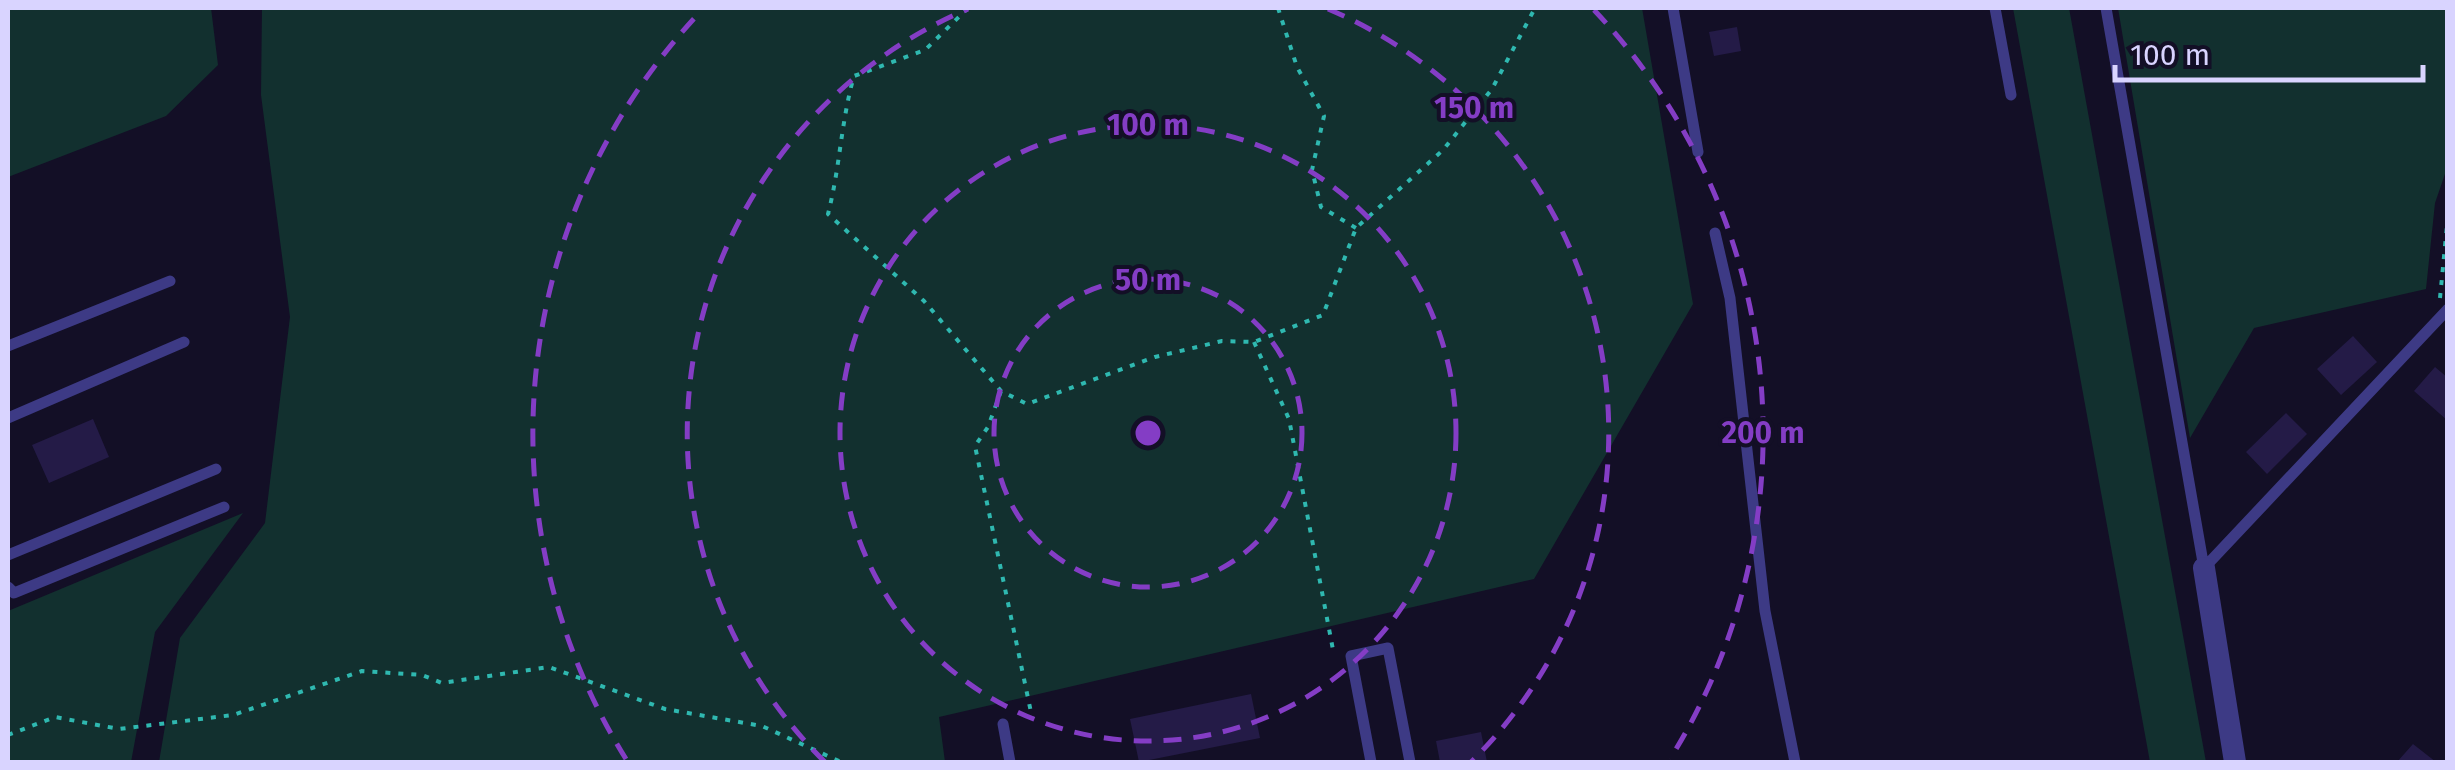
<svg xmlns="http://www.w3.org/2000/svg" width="2455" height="770" font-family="'Fira Sans',sans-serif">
<rect width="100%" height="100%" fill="#130f26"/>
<path fill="#12302f" d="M8,8H211L218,65L166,116L8,177Z
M262,8H1642L1693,304L1534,579L939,717L945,762H159L180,638L265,523L290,317L261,95Z
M2013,8H2069L2206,762H2150Z
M2118,8H2447V168L2435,203L2426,289L2254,328L2190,438Z
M243,513L155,632L131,762H8V611Z"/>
<path fill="#241b47" d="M1737,27L1741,51L1714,56L1709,32Z
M2353,336L2377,362L2341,395L2317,369Z
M2435,367L2448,378V421L2414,391Z
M2286,413L2307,434L2267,474L2246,452Z
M93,419L109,457L49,483L32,445Z
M1251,694L1260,738L1139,762L1130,719Z
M1481,732L1487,762H1440L1436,741Z
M2413,744L2436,762H2397Z"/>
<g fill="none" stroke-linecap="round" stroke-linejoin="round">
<path stroke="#2fb8b0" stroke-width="4" stroke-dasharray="5 8" stroke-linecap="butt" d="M968,8L925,50L854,76C841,121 840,168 828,214L924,301L1001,391L1027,404L1155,357L1222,341L1254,342L1323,315L1356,228L1443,150L1492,89L1535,8
M1278,8L1297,67L1324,116L1312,170L1321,207L1356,228
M2440,298L2448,215
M1254,342L1289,419L1334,655
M1001,391L988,427L975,446L1032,717
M8,735L55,717L119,729L233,715L362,671L422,675L442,683L549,667L665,709L762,726L841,762"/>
<path stroke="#3d3a85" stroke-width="11" d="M1673,8L1698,152
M1995,8L2011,95
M2106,8L2204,568
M1715,233L1730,298L1765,611L1795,762
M8,346L170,281
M8,418L184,342
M8,555L216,469
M2204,568L2448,309
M8,587L14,593L224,507
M1003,724L1010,762
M1371,762L1351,656L1388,648L1410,762"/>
<path stroke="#3d3a85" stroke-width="22" d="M2204,568L2235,762"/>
</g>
<g fill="none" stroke="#843dc5" stroke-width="5" stroke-dasharray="18 12">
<circle cx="1148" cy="433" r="154"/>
<circle cx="1148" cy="433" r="308"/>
<path d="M825 762A461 461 0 0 1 968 9M1328 9A461 461 0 0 1 1471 762"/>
<path d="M626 759A615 615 0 0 1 702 10M1594 10A615 615 0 0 1 1670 759"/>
</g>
<circle cx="1148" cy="433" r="15" fill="#843dc5" stroke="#130f26" stroke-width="5"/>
<g font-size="30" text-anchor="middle" font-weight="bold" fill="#843dc5" stroke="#130f26" stroke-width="8" stroke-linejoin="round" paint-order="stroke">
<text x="1474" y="118">150 m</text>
<text x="1148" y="135">100 m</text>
<text x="1148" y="290">50 m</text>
<text x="1763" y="443">200 m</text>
</g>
<rect width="2455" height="770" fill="none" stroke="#d9d4ff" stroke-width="20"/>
<path d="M2115 65v15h308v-15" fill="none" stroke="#d9d4ff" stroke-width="5"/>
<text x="2130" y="65" font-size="30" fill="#d9d4ff" stroke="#130f26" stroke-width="8" paint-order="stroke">100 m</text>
</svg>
